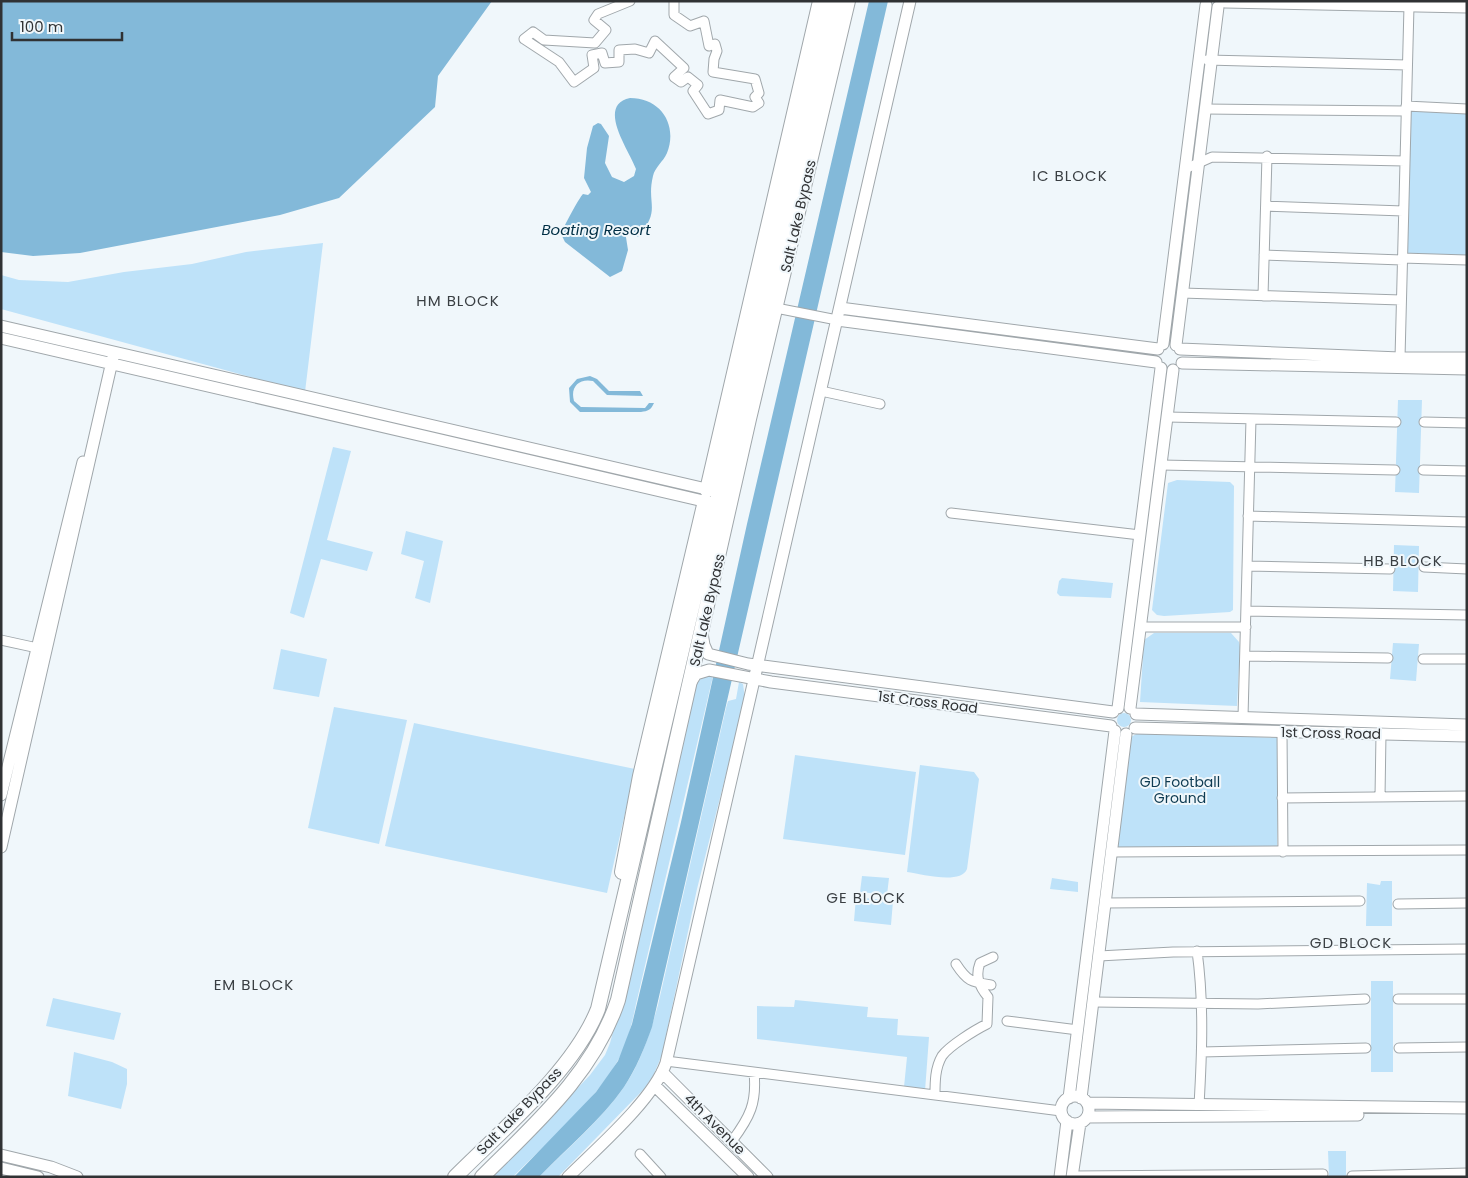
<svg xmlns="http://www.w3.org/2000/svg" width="1468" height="1178" font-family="Poppins,sans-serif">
<rect width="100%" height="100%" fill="#f0f7fb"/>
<path fill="#bee2f9" d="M1409,109L1467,111V258L1404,257Z
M323,243L305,392L1,309V275L19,280L68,282L124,272L192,264L246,252Z
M1398,400H1422L1419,493L1395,492Z
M333,447L351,451L327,540L373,552L367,571L321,559L304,618L290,613Z
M1177,480L1230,482L1234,486L1233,610L1230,612L1164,616L1157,615L1152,610L1168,483Z
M406,531L443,541L430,603L415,598L424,561L401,554Z
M1394,545L1419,546L1418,592L1393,591Z
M1062,578L1113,583L1111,598L1060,596L1057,593L1059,581Z
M1154,633H1231L1239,642L1240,647L1237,706L1140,702L1144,640Z
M1393,643L1419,644L1416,681L1390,679Z
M281,649L327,659L319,697L273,689Z
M710,673L713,676L636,1004C632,1024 627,1045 617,1062C591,1106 548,1141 513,1177H493L590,1075L605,1055L610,1043L637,945L696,685L702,677Z
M739,682L743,684L745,699L697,889L662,1055L653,1076L644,1089L558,1177H539C568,1148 601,1120 624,1087C641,1062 650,1033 658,1005L726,708L728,701L736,699Z
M334,707L407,720L379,844L308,828Z
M1117 720a7 7 0 1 1 14 0a7 7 0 1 1-14 0Z
M414,723L635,769L607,893L385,846Z
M1140,732L1279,738L1277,848H1116L1129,738Z
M795,755L916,772L905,855L783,839Z
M920,765L974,772L979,779L967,869C961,885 921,874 907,872Z
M862,876L889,878L887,895L860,892Z
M1052,878L1078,882V892L1050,889Z
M1381,881H1392V926H1366L1367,883L1380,885Z
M856,897L893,901L891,925L854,921Z
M1371,981H1393V1072H1371Z
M53,998L121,1013L114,1040L46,1026Z
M795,1000L868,1007L867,1017L898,1019L897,1035L929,1037L925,1091L904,1087L907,1057L757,1039V1006L794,1007Z
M74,1052L112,1062L127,1069V1084L121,1109L68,1096Z
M1328,1151H1346V1177H1329Z"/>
<path fill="#83b9d9" d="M1,1H492L438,76L435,107L339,198L280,215L80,253L33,256L1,252Z
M869,1H888L652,1027C645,1047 636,1069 624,1087C601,1120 567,1148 539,1177H514L596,1092L618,1061L632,1024L681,822L747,524Z
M630,98C661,98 678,125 667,153C663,162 655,167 653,176C646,205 662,209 638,237L630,228L625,231L628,250L622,271L610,277L565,242L561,234C563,228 579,198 583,194L588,195L591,192L584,178L587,148L593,126L598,123L601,124L609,136L605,163L612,177L624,182L634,176L636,169C629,150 596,105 630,98Z
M590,376L597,379L609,391H640L643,396L607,395L593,381C579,378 570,387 574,401L581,407L645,408L649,403H654C651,410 648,411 641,412H580L570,402L569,388L577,379Z"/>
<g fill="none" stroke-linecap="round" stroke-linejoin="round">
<defs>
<path id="street" d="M630,1L598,14L594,20L606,30L595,43L544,40L533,32L524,39L559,62L574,82L594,68L592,55L602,53L605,63L619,62V50L635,49L649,53L655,41L684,68L674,77L681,82L688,77L698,85L693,91L708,114L719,110L720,100L753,107L759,103L755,97L759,93L755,79L713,72L714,59L717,51L715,44L709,46L704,21L690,26L674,15V1
M1207,60L1407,65
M1406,106L1467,109
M1205,109L1406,111
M1185,169L1212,157L1405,161
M1266,206L1403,211
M1264,255L1402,260
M1402,258L1467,260
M1182,293L1401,300
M1263,296L1267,156
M776,308L837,320
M1400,358L1409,6
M821,391L880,404
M1167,417L1396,422
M1424,422L1467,423
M1161,465L1395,470
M1423,470L1467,471
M951,513L1140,535
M1248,516L1467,522
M1247,566L1390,569
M1424,567L1467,569
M1246,611L1467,615
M1140,627H1246
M1,640L42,649
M1245,656L1388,658
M1423,659H1467
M1243,717L1251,419
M1282,732L1283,852
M1380,797L1381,734
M1282,798L1467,796
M1112,852L1467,850
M1105,903L1360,901
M1398,904L1467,903
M1197,951C1204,1002 1202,1054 1199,1105
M1099,956L1173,952L1467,949
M956,964C967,981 971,982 991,985
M1398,999H1467
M1093,1002L1258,1004L1365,999
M1007,1021L1078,1030
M1399,1048L1467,1047
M1202,1052L1366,1048
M666,1061L1061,1111
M935,1095C935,1082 935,1068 942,1056C949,1046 975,1030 987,1024L988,997C979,986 975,976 980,963L993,957
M732,1141C750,1117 757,1103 754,1072
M640,1154L661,1177
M1072,1176L1323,1174
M1352,1176L1467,1173"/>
<path id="secondary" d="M1225,2L1467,7
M840,308L1158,349
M837,320L1156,362
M1,326L715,491
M1,338L712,503
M1163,344L1206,5
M1176,345L1218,7
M1180,349L1400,358H1467
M1182,363L1467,369
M702,633L704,645L708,654L748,664L1113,712
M691,682L696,674L709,670L771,682L1111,726
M1118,708L1161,368
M1130,708L1173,370
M1136,714L1467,725
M1135,728L1467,736
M1,795L83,462
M1,847L113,357
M662,1072L767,1177
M655,1086L748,1177
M1061 1110a14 14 0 1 1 28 0a14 14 0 1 1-28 0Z
M1069,1098L1115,731
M1081,1098L1126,734
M1087,1103L1467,1108
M1087,1117L1358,1115
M1,1155L51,1167L77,1177
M1,1168L38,1177
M568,1177C597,1148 653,1100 666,1063L910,1
M1060,1177L1067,1121
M1072,1177L1080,1123"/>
<path id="primary" d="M707,490L820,1
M622,872L640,776L705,501
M455,1177C502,1130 574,1070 598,1009L834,1
M482,1177C535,1124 594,1073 618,1000L749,419L848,1"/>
</defs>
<use href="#street" stroke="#a0a7ab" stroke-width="11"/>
<use href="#secondary" stroke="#a0a7ab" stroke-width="13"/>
<use href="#primary" stroke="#a0a7ab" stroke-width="16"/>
<use href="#street" stroke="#fff" stroke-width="9"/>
<use href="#secondary" stroke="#fff" stroke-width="11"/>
<use href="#primary" stroke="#fff" stroke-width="14"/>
</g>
<g text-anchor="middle" stroke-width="4" stroke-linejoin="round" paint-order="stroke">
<g font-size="14" fill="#303234" stroke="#f0f7fb">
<text transform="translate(798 216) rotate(-77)" y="5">Salt Lake Bypass</text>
<text transform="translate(707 610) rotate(-77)" y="5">Salt Lake Bypass</text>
<text transform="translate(928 702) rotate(7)" y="5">1st Cross Road</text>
<text transform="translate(1331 733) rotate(1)" y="5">1st Cross Road</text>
<text transform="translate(519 1111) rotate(-46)" y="5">Salt Lake Bypass</text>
<text transform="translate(715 1124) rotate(45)" y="5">4th Avenue</text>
</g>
<g font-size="14" fill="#0e3b52" stroke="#f0f7fb">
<text x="1180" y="787">GD Football<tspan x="1180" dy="16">Ground</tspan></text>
</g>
<g font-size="15" letter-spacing="1" fill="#3a3f43" stroke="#f0f7fb">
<text x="1070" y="181">IC BLOCK</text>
<text x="458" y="306">HM BLOCK</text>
<text x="1403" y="566">HB BLOCK</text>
<text x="866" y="903">GE BLOCK</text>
<text x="1351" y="948">GD BLOCK</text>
<text x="254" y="990">EM BLOCK</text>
</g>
<g font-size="15" font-style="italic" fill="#002f45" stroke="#f0f7fb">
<text x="596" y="235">Boating Resort</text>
</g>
</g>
<rect width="1468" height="1178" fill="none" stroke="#303234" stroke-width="5"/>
<path d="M12 32v8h110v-8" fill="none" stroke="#303234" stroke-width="2.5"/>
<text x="20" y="32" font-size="15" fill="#303234" stroke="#f0f7fb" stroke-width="4" paint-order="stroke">100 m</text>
</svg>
